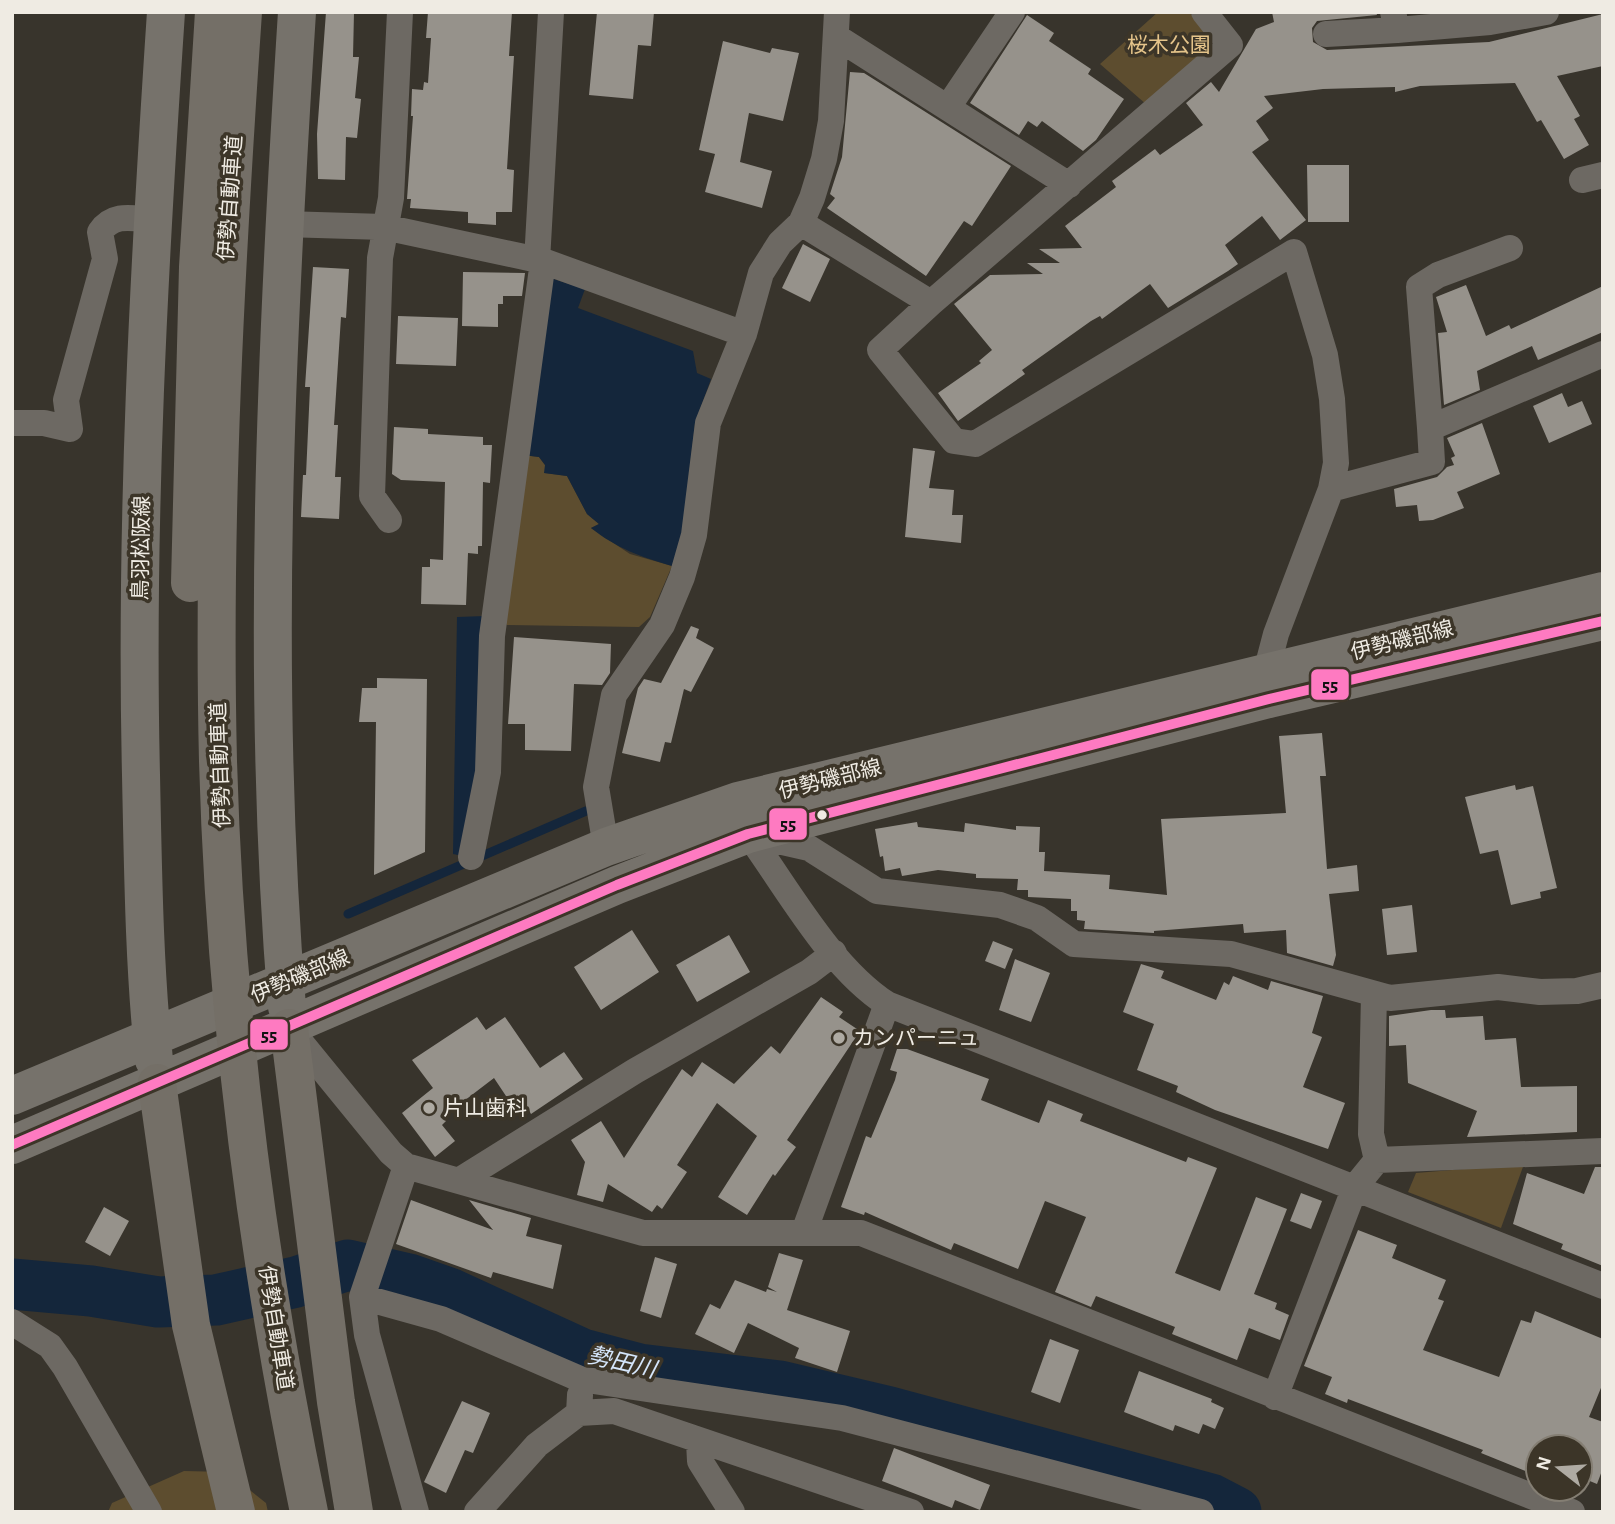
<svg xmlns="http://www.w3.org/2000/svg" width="1615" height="1524" font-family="'Alegreya Sans','Noto Sans JP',sans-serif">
<rect width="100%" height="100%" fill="#38342c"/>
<path fill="#5d4d2f" d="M1158,12H1189L1211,36L1209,53L1147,105L1100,64Z
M523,455L539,457L545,465V473L567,476L587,514L599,524L591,528L630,554L672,566L650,617L639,627L507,625L501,620Z
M1524,1164L1501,1228L1408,1192L1416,1173Z
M184,1471L227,1472L266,1503L268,1512H108L112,1503Z"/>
<path fill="#14263b" d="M550,278L585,289L578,308L693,351L697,373L711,379L695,423L682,535L672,566C641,557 616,548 591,528L599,524L587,514L567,476L544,473L545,465L539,457L523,455Z
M485,616V745L463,856L453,854L457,617Z"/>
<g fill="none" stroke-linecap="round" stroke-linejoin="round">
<path stroke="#14263b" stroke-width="9" d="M348,914L586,811"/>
<path stroke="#14263b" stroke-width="51" d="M12,1284L91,1291L158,1302L216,1300L296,1282L348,1265L409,1279L449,1293L582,1354L639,1369L780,1386L890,1412L1211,1499L1236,1512"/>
</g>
<path fill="#96928b" d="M326,12H354L353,57H359L355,98L361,99L357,138L346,137L345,180L318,179L317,134Z
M428,12H512L509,56H514L507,169L514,170L512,212H496V225L468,223V212L410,208L411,199H407L413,116H411L412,89L423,90L424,82L428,83L431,38H426Z
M597,12H654L651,46L638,45L633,99L589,95Z
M1272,12H1376L1377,15L1317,21L1312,28L1313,42L1327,50L1489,42L1603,14V66L1557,76L1580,116L1574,119L1589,145L1564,159L1541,120L1537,122L1515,83L1420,86L1395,92V87L1323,89L1264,96L1273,108L1256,121L1269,140L1252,152L1306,220L1280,240L1262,216L1225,245L1238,264L1228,271L1168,308L1150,284L1102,319L1100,316L1091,321L1022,370L1025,374L958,421L938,393L981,363L979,361L992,350L954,304L990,275L1043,274L1027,263H1060L1039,249L1082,248L1065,226L1116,187L1112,181L1155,149L1160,155L1203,125L1186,103L1211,82L1219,92L1256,29L1274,22Z
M1027,15L1054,33L1049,41L1091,69L1088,74L1124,99L1096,140L1083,151L1042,121L1037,127L1028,121L1019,135L970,103Z
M723,41L770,53L772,48L799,53L783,121L749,113L740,162L772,171L762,208L705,192L715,154L699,150Z
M850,72L864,73L1011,166L972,226L964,221L926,276L827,208L835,198L830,194L842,157Z
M1307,165H1349V222H1308Z
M803,244L830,259L810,302L782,288Z
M313,267L349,269L346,318L341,317L334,425H338L335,477H341L339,519L301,517L303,475H306L310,387H305Z
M463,272L525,273L522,296H503V304H498V327L462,326Z
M1466,285L1486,336L1509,325L1511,329L1603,286V332L1538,360L1532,346L1477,371L1480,390L1444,405L1438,333L1447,332L1436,297Z
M398,316L458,318L456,366L396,364Z
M1562,393L1568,407L1582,401L1592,424L1549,443L1533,406Z
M1482,423L1500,474L1457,492L1464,508L1433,520L1419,521L1417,505L1396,507L1394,489L1437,477L1447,467L1454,465L1451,458L1455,456L1447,438Z
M394,427L428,429V434L483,437V445H492L490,483L483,482L482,546H478V554L468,553L466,605L421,604L422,567H430V559L443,560L445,482L401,480L392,474Z
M913,448L935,451L929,488L954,490L952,515H963L961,543L905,537Z
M691,626L699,629L696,638L714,648L691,692L684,689L671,743L665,742L660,762L622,753L638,688L644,679L661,683Z
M514,637L611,644L610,673L602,685L574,684L571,751L525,750V724H508Z
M377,678L427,679L425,852L374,875L376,722H359L362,688H377Z
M1322,733L1326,776H1320L1327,869L1357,865L1359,891L1329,894L1336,955L1333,966L1287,953L1286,930L1244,933L1243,924L1154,931V933L1084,929L1085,921L1077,920V911H1071V899L1028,897V890H1017L1018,879L976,878V874L938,870L902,876L900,868L885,871L883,856L880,857L875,829L917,822L918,827L964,832L965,823L1016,830V826L1040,827L1039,852H1045L1044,871L1110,875L1109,889L1167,895L1161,819L1286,813L1279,736Z
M1515,785L1516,790L1533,786L1557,888L1540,892L1541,898L1511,905L1498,850L1480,854L1465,797Z
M1412,905L1417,952L1387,955L1382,909Z
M632,930L659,972L601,1010L574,967Z
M729,935L750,972L697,1002L676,965Z
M993,941L1013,949L1005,969L985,961Z
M1015,959L1050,973L1031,1022L999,1010Z
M1141,964L1164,971L1161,978L1216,1000L1224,982L1229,985L1233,976L1268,990L1271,981L1323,996L1312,1033L1322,1037L1303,1087L1345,1103L1328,1149L1215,1110L1176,1092L1178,1086L1137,1070L1154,1024L1123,1012Z
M821,997L843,1012L839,1017L860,1031L787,1140L796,1147L775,1176L773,1174L747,1215L718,1197L757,1136L717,1103L677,1165L687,1172L662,1209L657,1205L652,1212L608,1184L603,1202L577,1195L585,1162L571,1140L601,1121L624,1158L682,1069L692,1077L702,1062L734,1084L771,1046L780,1054Z
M1431,1010H1445L1446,1018L1483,1016L1485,1040L1516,1038L1521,1087L1577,1086V1132L1467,1137L1477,1111L1408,1083L1406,1045L1389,1046V1016Z
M477,1017L486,1030L505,1017L540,1068L564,1052L583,1079L531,1114L526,1105L516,1111L494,1078L443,1117L446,1121L442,1125L455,1141L435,1157L402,1113L433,1088L412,1060Z
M897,1049H907L989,1079L981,1100L1039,1123L1048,1100L1083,1114L1080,1121L1186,1162L1188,1157L1217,1168L1175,1273L1220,1291L1256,1197L1287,1209L1254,1294L1277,1303L1275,1309L1289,1315L1280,1340L1249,1328L1237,1360L1172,1334L1175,1327L1096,1296L1091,1307L1055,1292L1086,1217L1045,1201L1018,1269L954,1243L951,1250L865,1212L864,1215L841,1207L866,1136L871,1138L895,1080L897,1072L890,1070Z
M1595,1167H1603V1266L1561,1249L1563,1244L1513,1224L1527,1173L1584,1194Z
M1301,1193L1322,1201L1311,1229L1290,1221Z
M411,1200L493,1230L469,1200L531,1218L526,1236L562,1245L553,1289L493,1272L491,1278L396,1244Z
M104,1207L129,1221L110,1256L85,1242Z
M1358,1230L1397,1245L1392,1258L1446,1280L1438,1299L1444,1301L1423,1350L1499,1377L1521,1320L1531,1323L1535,1311L1603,1339V1383L1589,1417L1603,1422V1468L1597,1484L1580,1477V1447H1538V1476L1481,1453L1483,1450L1348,1399L1347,1403L1325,1394L1332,1377L1304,1366Z
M779,1253L803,1260L787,1310L850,1331L837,1372L795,1358L799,1348L748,1323L734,1353L695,1334L710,1304L720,1309L735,1280L766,1292L767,1289L777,1292L768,1287Z
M655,1257L677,1264L661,1318L640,1311Z
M1050,1339L1079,1350L1060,1403L1031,1392Z
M1139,1371L1212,1399L1211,1402L1224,1408L1215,1429L1203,1424L1199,1434L1175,1425L1173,1431L1124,1412Z
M462,1401L490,1413L473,1453L465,1450L446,1493L424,1482Z
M894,1448L990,1485L980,1510L955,1500L952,1508L882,1481Z"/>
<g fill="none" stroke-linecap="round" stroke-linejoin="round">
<path stroke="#6d6963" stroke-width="26" d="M1204,12L1230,45L931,303L880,350L954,441L975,444L1294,252L1325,355L1332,399L1336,463L1331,489L1276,634L1266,672
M1393,12L1397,30L1490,22L1546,12
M1326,34L1397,30
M838,38L1069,185
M948,107L1012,12
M1582,180L1603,175
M801,223L931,303
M284,224L384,227L543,261L744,334
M537,261L551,12
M12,423H44L70,429L66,400L105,259L100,232C113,213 131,218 152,220
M1430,428L1419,287L1438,275L1510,248
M1331,489L1432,462L1430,428L1603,354
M389,520L372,496L380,258L391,198L400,12
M743,819L748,834C788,889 830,967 887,1004L1603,1286
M756,836L809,848L877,891L1000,905L1037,918L1074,944L1231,954L1390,998L1498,987L1540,992L1577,991L1603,985
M606,847L596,787L614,695L662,625L682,577L694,535L708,423L744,334L761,273L780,243L801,223L812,198L824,159L831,121L837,12
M471,857L488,772L492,636L543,261
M289,1028L391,1153L406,1166L643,1233H861L1572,1512
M1377,1160L1603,1151
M406,1166L362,1297L367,1335L416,1512
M460,1180L635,1071L809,972L834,953
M804,1232L887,1004
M362,1297L441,1319L580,1379L842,1418L1201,1512
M12,1322L50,1346L65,1367L149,1512
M1275,1397L1355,1187L1377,1160L1371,1134L1374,994
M579,1413L614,1411L911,1512
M699,1442L700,1461L732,1512
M477,1512L537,1445L579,1413L580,1395"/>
<path stroke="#76726b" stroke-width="38" d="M287,1007C260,675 276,343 297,12
M154,1060C144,966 143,870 141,775C135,520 149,266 166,12
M12,1096L606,847L738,801L1603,591
M12,1145L617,885L748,834L1269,699L1603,621"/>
<path stroke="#746f67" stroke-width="38" d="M243,12C226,262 212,511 218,761C225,1012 258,1266 309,1512
M190,583L198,267L214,12
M289,1028L336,1402L354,1512
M157,1083L191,1325L236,1512"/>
<defs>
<path id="bus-1" d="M12,1145L617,885L748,834L1269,699L1603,621"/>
</defs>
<use href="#bus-1" stroke="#3c3528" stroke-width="16"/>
<use href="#bus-1" stroke="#fe7ac1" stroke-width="10"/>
</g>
<circle fill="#efebe3" stroke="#3c3528" stroke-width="2.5" cx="822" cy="815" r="6"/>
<g fill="#afaba3" stroke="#3c3528" stroke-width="2.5">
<circle cx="839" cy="1038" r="7"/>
<circle cx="429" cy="1108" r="7"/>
</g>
<g text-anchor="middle" stroke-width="7" stroke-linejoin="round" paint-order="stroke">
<g font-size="21" fill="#e5c48a" stroke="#3c3528">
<text x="1169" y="52">桜木公園</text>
</g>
<g font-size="21" fill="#efebe3" stroke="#3c3528">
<text transform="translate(230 198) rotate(-86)" y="7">伊勢自動車道</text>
<text transform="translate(141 548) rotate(-89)" y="7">鳥羽松阪線</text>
<text transform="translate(1402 640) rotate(-14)" y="7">伊勢磯部線</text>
<text transform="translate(220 765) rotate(-92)" y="7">伊勢自動車道</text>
<text transform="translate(830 779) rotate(-14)" y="7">伊勢磯部線</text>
<text transform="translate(300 976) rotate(-23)" y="7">伊勢磯部線</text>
<text transform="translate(276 1328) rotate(81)" y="7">伊勢自動車道</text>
</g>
<g font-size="21" fill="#efebe3" stroke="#3c3528" text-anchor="start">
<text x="853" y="1045">カンパーニュ</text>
<text x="443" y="1115">片山歯科</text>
</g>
<g font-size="23" font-style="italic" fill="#d5e6fb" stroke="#3c3528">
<text transform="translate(622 1362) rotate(13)" y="8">勢田川</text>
</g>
</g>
<g stroke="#3c3528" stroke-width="2.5">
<rect x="1310" y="668" width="40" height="33" rx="7" fill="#fe7ac1"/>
<rect x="768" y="807" width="40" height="34" rx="7" fill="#fe7ac1"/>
<rect x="249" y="1018" width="40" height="33" rx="7" fill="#fe7ac1"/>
</g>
<g font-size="19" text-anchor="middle" font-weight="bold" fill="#111">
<text x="1330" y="691">55</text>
<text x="788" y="830">55</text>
<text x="269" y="1041">55</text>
</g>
<rect width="1615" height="1524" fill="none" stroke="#efebe3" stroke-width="28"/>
<g transform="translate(1559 1468) rotate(287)"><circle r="33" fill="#3c3528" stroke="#847e73" stroke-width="2"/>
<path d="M0-5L12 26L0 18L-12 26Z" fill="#afaba3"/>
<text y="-10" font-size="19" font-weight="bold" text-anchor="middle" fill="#efebe3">N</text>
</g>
</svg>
